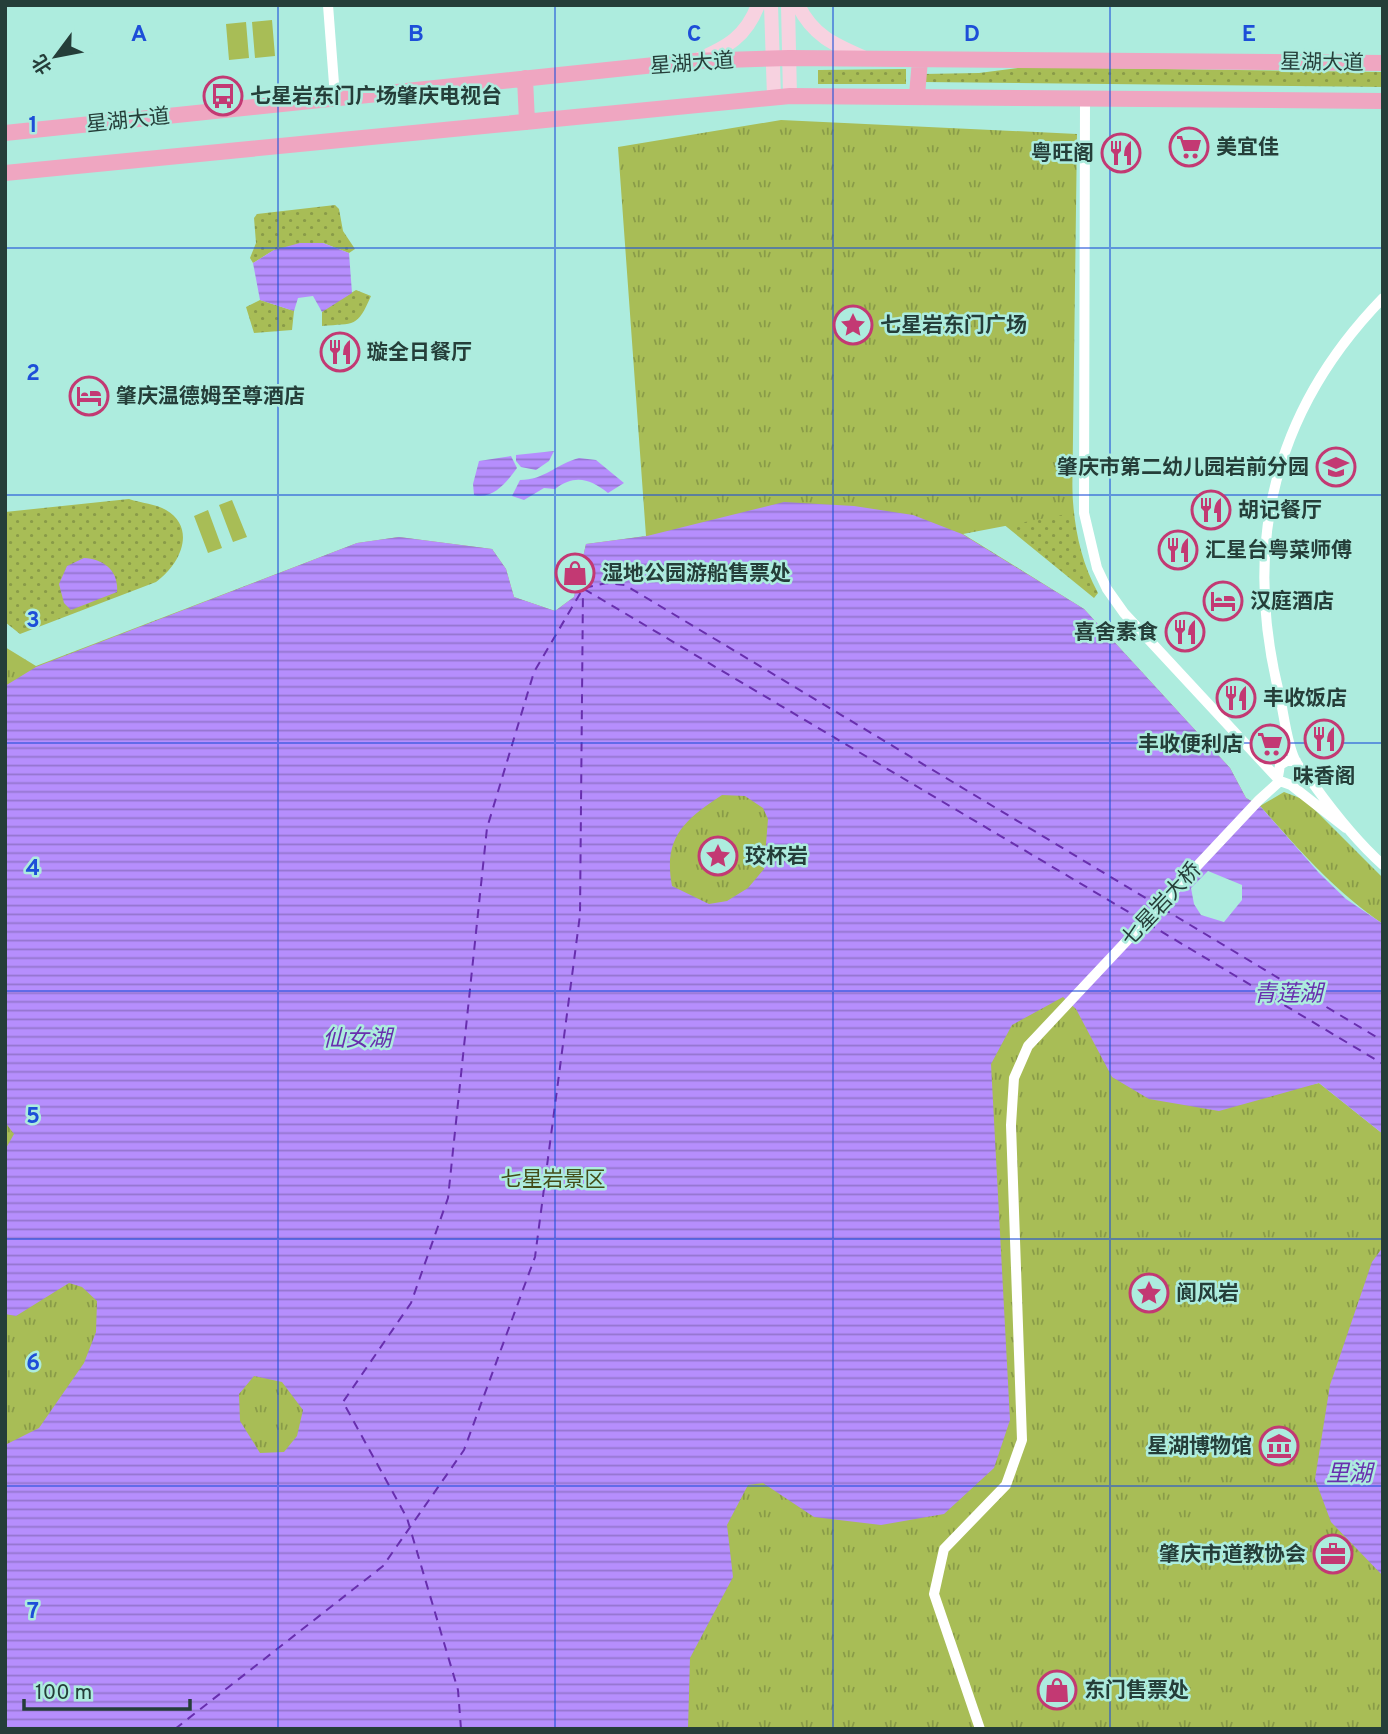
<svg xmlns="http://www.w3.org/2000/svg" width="1388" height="1734" font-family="Overpass,'Noto Sans SC',sans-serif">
<defs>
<pattern id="grass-dots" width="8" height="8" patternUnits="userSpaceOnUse" patternTransform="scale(1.75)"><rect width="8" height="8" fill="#a8bd56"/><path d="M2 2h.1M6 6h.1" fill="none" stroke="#899b48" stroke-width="1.8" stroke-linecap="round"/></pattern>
<pattern id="park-tufts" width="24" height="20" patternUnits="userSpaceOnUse" patternTransform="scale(1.75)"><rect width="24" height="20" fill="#a8bd56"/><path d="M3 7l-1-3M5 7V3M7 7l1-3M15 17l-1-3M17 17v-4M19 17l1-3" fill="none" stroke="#899b48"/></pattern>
<pattern id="water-rules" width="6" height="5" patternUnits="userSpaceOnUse" patternTransform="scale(1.75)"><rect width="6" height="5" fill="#b68efd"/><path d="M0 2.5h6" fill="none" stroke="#9475ce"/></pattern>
</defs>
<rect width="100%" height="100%" fill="#adecde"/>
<path fill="url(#grass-dots)" d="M1025,67L1383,72V87L923,82V74L979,73Z
M906,69V84H818V70Z
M335,205L339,209L343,231L355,249L349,253L323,243L274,250L253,263L250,258L256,243L254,218L257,214Z
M356,290L371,296C357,328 355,323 322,326V312L326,308Z
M260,300L294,311L292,330L254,333L246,307Z
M1073,400C1072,467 1065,532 1098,593L1094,598L997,519Z
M129,499C141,503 156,504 166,510C198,529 179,566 156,582L20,634L5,622V512Z"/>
<path fill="url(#park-tufts)" d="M781,120L1077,134L1072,513L963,534L1084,609L1230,768L1246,798L1260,806L1284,792L1305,800L1383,878V924C1335,891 1299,850 1261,807L1076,1009L1290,1089L1319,1083L1383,1134V1729H5V647L36,666L357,543L399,537L492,549L506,569L514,597L555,611L574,597L586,544L646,536L618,147Z"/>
<path fill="#a8bd56" d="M272,20L275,56L255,58L252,22Z
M246,22L249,58L229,60L226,24Z
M232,500L247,537L233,542L219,505Z
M208,510L222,548L208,553L194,516Z"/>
<path fill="url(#water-rules)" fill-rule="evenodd" d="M300,243H323L349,253L352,293L322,312L313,296L298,298L294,311L260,300L253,263L274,250Z
M554,451L549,461L536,470L521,467L516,461V455Z
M511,456L517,468C507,482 493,500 474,495L473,484L479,461Z
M579,458L596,460L624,483L608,493C590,479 575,474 555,489L544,488L524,500L512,496L520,480C545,480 556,464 579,458Z
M784,502L854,506L913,515L962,534L1084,609L1230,768L1246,798L1260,806L1319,873L1346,899L1383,924V1134L1319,1083L1219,1111L1149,1099L1112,1077L1076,1009L1063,997L1012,1025L991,1064L1010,1420L994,1468L944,1514L881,1525L814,1517L763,1483L748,1485L727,1525L733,1577L690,1658L688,1729H5V1445L39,1428L84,1363L96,1332L97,1301L82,1287L69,1283L16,1316L5,1314V1150L14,1134L5,1122V686L36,667L357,543L399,537L492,549L506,569L514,597L555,611L574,597L586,544L647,536ZM722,795L745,796L763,808L768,819L764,869L748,888L727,901L709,904L672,886C663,838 684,820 722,795ZM1208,871L1242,885V900L1224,922L1201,915L1194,904L1191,888ZM254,1376L282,1382L303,1410L297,1436L284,1452L260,1453L240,1421L239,1394Z
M84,558C104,559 119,571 117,592L71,610L64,603L59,584L67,566Z
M1383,1247V1576L1331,1522L1315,1479L1330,1385L1372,1262Z"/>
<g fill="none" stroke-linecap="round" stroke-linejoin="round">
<path stroke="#682fae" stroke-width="2" stroke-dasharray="9 7" stroke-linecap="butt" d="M584,588L607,583L625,585L1154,903
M584,589L1142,920
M1162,908L1383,1041
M1147,923L1383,1064
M175,1729L383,1566L464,1450L535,1257L580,915L583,589
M461,1729L458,1690L407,1518L343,1402L411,1303L448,1198L487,828L534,672L581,592"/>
<path stroke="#fff" stroke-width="10" d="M328,5L335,97
M1085,98L1084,513L1097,568L1107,589L1124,613L1280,781L1291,785L1346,828
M1383,298C1274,410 1242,542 1279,693C1284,713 1286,741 1295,760C1299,768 1308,777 1314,785C1335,814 1356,841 1383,865
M1278,777L1280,765L1287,761H1296
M980,1729L934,1594L944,1549L1006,1485L1022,1440L1011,1125L1014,1078L1028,1046L1259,800L1280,781"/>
<path stroke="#f7d2e0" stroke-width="14" d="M771,5L774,97
M788,5L790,96
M798,5C813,36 835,45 865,58
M697,60C727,47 746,37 758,5"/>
<path stroke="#efa6c1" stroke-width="16" d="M525,78L527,122
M917,95L920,60
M5,133L693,61L789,58L1383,63
M5,173L790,96L1383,101"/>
</g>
<path fill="none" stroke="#1d4ed8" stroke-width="2" stroke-opacity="0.55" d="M278,5V1729M555,5V1729M833,5V1729M1110,5V1729M5,248H1383M5,495H1383M5,743H1383M5,991H1383M5,1239H1383M5,1486H1383"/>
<defs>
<symbol id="bus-ring" viewBox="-11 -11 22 22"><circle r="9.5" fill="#adecde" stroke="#c33973" stroke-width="1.5"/><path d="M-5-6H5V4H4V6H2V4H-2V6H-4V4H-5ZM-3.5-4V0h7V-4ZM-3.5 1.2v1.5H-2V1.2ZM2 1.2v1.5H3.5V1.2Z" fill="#c33973"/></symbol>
<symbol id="supermarket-ring" viewBox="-11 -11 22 22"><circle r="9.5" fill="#adecde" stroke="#c33973" stroke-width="1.5"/><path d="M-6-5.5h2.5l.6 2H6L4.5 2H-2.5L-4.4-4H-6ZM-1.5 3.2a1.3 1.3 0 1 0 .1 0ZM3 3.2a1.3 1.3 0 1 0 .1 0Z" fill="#c33973"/></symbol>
<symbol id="restaurant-ring" viewBox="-11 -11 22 22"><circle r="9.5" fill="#adecde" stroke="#c33973" stroke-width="1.5"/><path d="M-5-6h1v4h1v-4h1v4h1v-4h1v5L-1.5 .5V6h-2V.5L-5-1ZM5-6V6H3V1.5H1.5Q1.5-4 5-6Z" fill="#c33973"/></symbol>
<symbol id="sight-ring" viewBox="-11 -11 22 22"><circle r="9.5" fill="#adecde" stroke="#c33973" stroke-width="1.5"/><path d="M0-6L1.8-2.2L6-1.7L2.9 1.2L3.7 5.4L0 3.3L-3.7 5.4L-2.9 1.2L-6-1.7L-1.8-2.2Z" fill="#c33973"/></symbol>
<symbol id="hotel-ring" viewBox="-11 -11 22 22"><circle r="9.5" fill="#adecde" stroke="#c33973" stroke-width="1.5"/><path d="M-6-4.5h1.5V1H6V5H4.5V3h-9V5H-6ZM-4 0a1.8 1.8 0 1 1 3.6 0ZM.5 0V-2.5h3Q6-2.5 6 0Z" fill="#c33973"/></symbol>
<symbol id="school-ring" viewBox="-11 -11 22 22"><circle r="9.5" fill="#adecde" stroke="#c33973" stroke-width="1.5"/><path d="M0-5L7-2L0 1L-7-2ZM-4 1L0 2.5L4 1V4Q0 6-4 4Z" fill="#c33973"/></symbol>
<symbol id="shop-ring" viewBox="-11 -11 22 22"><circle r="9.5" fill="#adecde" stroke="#c33973" stroke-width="1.5"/><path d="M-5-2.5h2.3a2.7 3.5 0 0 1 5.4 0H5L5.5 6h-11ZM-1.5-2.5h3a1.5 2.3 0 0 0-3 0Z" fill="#c33973"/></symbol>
<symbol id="museum-ring" viewBox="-11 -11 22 22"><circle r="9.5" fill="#adecde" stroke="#c33973" stroke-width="1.5"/><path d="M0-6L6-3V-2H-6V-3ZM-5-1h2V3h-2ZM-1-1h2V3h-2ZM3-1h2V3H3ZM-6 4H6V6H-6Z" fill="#c33973"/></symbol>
<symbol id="office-ring" viewBox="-11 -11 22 22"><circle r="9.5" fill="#adecde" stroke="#c33973" stroke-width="1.5"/><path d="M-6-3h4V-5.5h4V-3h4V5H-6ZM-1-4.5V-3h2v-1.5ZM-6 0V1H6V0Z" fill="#c33973"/></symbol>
</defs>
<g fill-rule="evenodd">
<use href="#bus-ring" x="201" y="74" width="44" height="44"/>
<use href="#supermarket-ring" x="1167" y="125" width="44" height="44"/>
<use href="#restaurant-ring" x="1099" y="131" width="44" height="44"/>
<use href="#sight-ring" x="831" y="303" width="44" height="44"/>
<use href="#restaurant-ring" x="318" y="330" width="44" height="44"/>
<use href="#hotel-ring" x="67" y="374" width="44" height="44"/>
<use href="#school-ring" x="1314" y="445" width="44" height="44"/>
<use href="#restaurant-ring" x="1189" y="488" width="44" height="44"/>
<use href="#restaurant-ring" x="1156" y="528" width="44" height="44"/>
<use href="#shop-ring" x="553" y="551" width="44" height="44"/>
<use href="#hotel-ring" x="1201" y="579" width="44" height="44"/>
<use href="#restaurant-ring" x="1163" y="610" width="44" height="44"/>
<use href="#restaurant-ring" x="1214" y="676" width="44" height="44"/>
<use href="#restaurant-ring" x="1302" y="717" width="44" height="44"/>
<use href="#supermarket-ring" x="1248" y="722" width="44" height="44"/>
<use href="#sight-ring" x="696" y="834" width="44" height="44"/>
<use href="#sight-ring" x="1127" y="1271" width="44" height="44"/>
<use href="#museum-ring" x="1257" y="1424" width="44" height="44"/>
<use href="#office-ring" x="1311" y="1532" width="44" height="44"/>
<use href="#shop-ring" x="1035" y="1668" width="44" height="44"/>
</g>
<g text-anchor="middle" stroke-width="5" stroke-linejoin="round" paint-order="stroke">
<g font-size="21" fill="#253e39" stroke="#adecde">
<text transform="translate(1322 62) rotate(1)" y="7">星湖大道</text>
<text transform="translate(692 63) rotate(-4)" y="7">星湖大道</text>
<text transform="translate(128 120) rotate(-6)" y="7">星湖大道</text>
<text transform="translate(1161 904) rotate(-47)" y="7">七星岩大桥</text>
</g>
<g font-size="21" font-weight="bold" fill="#253e39" stroke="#adecde" text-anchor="start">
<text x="250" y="103">七星岩东门广场·肇庆电视台</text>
<text x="1216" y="154">美宜佳</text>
<text x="1094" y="160" text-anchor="end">粤旺阁</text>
<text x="880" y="332">七星岩东门广场</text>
<text x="367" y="359">璇全日餐厅</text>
<text x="116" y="403">肇庆温德姆至尊酒店</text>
<text x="1309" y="474" text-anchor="end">肇庆市第二幼儿园岩前分园</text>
<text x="1238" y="517">胡记餐厅</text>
<text x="1205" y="557">汇星台粤菜师傅</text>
<text x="602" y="580">湿地公园游船售票处</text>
<text x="1250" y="608">汉庭酒店</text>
<text x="1158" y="639" text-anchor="end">喜舍素食</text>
<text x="1263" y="705">丰收饭店</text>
<text x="1243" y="751" text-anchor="end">丰收便利店</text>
<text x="1324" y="783" text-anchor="middle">味香阁</text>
<text x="745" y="863">珓杯岩</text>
<text x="1176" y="1300">阆风岩</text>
<text x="1252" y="1453" text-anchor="end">星湖博物馆</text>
<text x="1306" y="1561" text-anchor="end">肇庆市道教协会</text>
<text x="1084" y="1697">东门售票处</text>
</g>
<g font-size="21" fill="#434d18" stroke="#adecde">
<text x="553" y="1186">七星岩景区</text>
</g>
<g font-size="23" font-style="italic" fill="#682fae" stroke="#adecde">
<text x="1288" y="1001">青莲湖</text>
<text x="357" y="1046">仙女湖</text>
<text x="1349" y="1481">里湖</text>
</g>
</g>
<g font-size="23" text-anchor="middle" font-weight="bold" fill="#1d4ed8" stroke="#adecde" stroke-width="5" stroke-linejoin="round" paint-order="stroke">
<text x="139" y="41">A</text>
<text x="416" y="41">B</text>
<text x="694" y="41">C</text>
<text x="972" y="41">D</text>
<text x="1249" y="41">E</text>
<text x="33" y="132">1</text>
<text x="33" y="380">2</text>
<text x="33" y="627">3</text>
<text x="33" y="875">4</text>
<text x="33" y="1123">5</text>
<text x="33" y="1370">6</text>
<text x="33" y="1618">7</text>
</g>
<rect width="1388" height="1734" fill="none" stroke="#253e39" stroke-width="14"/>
<g transform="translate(56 56) rotate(238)" stroke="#adecde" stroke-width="5" paint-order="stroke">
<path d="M0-5L12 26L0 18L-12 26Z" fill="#253e39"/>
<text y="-10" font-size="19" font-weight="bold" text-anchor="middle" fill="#253e39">北</text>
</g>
<path d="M24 1699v10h166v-10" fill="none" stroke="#253e39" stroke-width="3.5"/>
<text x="35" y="1699" font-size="21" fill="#253e39" stroke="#adecde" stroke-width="5" paint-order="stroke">100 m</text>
</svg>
